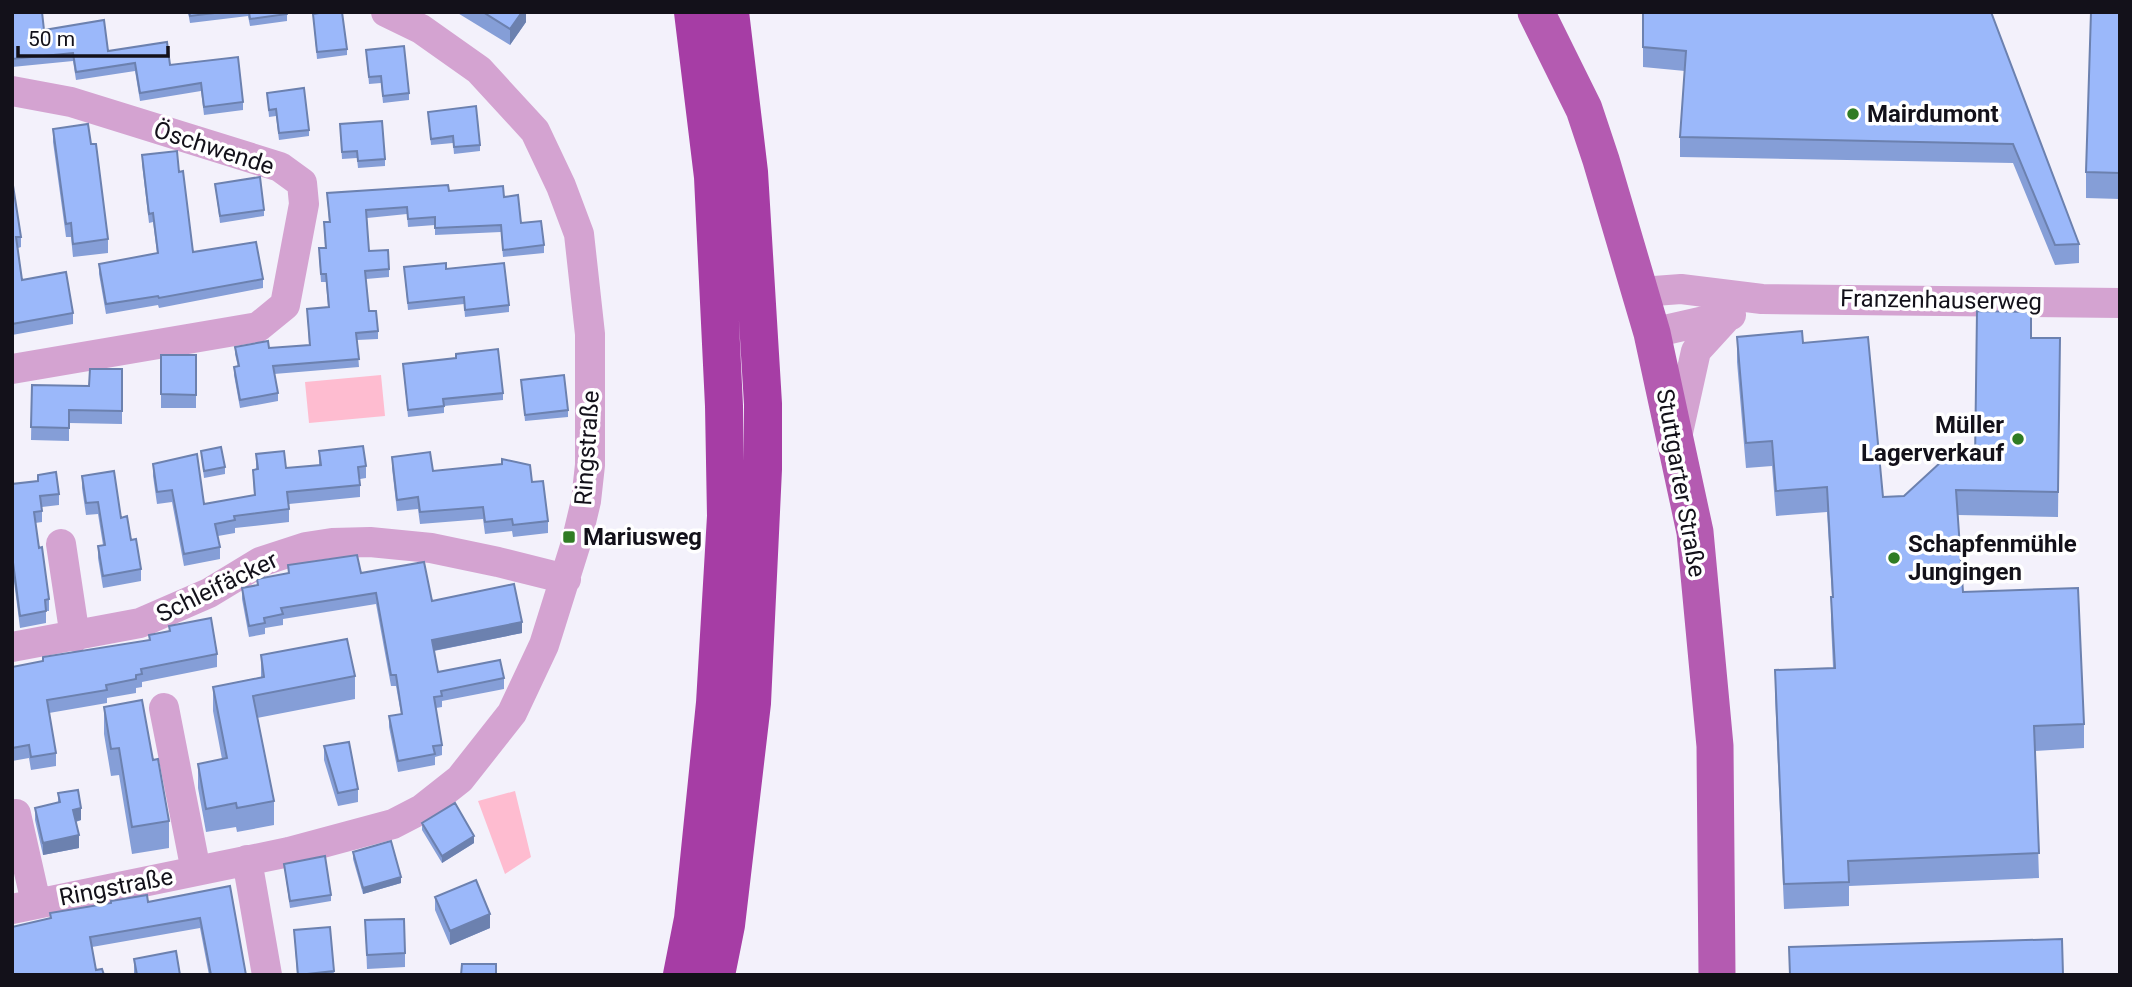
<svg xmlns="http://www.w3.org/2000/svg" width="2132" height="987" font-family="Roboto,sans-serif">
<rect width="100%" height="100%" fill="#f3f1fb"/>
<path fill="#febcd0" d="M381,375L385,416L309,423L305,382Z
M515,791L531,857L505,874L478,801Z"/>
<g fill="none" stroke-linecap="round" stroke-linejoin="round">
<path stroke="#d4a3d1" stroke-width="30" d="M12,91L71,102L280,167L302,183L304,204L285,305L258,327L12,369
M1641,292L1681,289L1762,299L2120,303
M1652,333L1731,315
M1677,437L1696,351L1728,316
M61,544L75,637
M12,647L140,623L209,593L260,562L306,547L332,543L370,542L431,548L498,562L566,579
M164,708L196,871
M16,814L36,903
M247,860L267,975
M12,909L289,852L393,824L422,809L460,779L512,713L544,645L576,543L586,501L590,465V334L579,234L561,186L535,131L479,70L421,29L386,12"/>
<path stroke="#b45bb1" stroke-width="37" d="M1536,12L1584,109L1601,160L1652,333L1695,532L1715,746L1717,975"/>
<path stroke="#a63da5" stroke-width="38" d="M682,975L693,919L715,703L726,516L724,406L713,177L693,12
M716,975L726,925L752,703L763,469V404L749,172L730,12"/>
</g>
<path fill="#859ed7" d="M12,12L44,30L108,51L170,65L243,102V110L204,115L201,91L140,101L135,71L76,80L73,61L12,67Z
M188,12H287V21L250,26L248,16L190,23Z
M456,12H526V22L510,45Z
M1643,12H1991L2079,244V263L2055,265L2013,163L1680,157V137L1685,71L1643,67Z
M2120,12V199L2086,198V172Z
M313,14L347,49V55L317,59Z
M366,50L409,93V100L383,103L381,83L369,84Z
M267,93L309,130V136L279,140L276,116L269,117Z
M428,112L480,145V151L454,154L453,143L431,145Z
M340,124L385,159V166L358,168L357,158L342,159Z
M53,129L108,239V253L73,257L71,237H66L53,142Z
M142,155L179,172L193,252L263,279V288L159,308L158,305L106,314L99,274V264L157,253L153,222L149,223L142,164Z
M12,179L21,237V247L18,248L22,280L73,313V324L12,335Z
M215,184L264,210V216L220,223Z
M449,191L504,197L521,223L544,245V253L503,257L501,232L435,235V225L408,227L407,214L367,218L369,251L389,269V277L366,279L369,311L378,331V339L357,340L359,367L274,374L278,393V401L240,408L234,375V367H238L235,354V347L269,348L309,345L307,309L328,307L326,282H321L319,256V248H325L324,222H329L327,193Z
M404,267L446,269L509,305V312L465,317L464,304L408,310Z
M1737,337L1803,343L1883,497L1904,496L1975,461L2031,338H2060L2058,517L1958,515L1963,592L2084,724V748L2035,751L2039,878L1849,886V906L1784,909L1775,695V670L1833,668L1831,622V597H1832L1827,512L1776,516L1772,466L1746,468L1737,362Z
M161,355H196V408H161Z
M403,364L503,393V400L444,406V413L408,417Z
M122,369V424L69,423V441L31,440L32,385L89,386Z
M521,380L568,410V417L525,421Z
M201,451L225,467V474L204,478Z
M319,451L366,466V478L360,479V497L289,504V522L235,528V533L218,536L220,547V559L184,566L172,502L157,504L153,476V464L204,504L254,495L253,470H256V454L286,468L319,465Z
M392,457L433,471L532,482L548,521V533L513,537L512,531L485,534L483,519L420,524L418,509L397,511L392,468Z
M38,475L59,494V505L42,507V522L35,523L49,599V611H46V623L20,628L12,566V484L38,481Z
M82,476L121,518L131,540L141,569V581L103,588L98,558V546L103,545L98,514L86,515L82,488Z
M288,565L361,573L432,601L522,633L434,651L438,672L504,678V689L442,701V707L436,708L442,745V755L435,757V765L398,772L389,727V716L401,714L396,686H391L376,604L283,619V625L265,628V634L249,637L242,599V588L257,585V579L288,573Z
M169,626L217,654V667L142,682V687L136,688V693L107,698V703L49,713L56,753V766L31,770L29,758L12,761V667L43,661V657L149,640V635L169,631Z
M261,655L355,676V699L257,718L274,801V825L237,832L236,827L206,832L198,788V764L222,759L213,711V687L261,677Z
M104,707L153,760L169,821V848L132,854L119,775L111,776L104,734Z
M324,746L358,789V802L338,806L324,760Z
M58,793L81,820L76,822L79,848L43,855L35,820V808L58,803Z
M422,823L474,843L442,863L422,830Z
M353,852L401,883L363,894L353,859Z
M284,864L331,895V901L290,908Z
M230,886L246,975H209L200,928L92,947L96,970L12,975L50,918V913L148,902Z
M435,897L490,928L450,945L435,910Z
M365,920L405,953V967L367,969Z
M330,927L334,975H297L294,930Z
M134,959L180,975H134Z"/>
<path fill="#6c81af" d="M522,12H526V22L510,45V29Z
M522,622V633L432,651V640Z
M81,808V820L73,822V810Z
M79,835V848L43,855V843Z
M474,836V843L442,863V856Z
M401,877V883L363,894V888Z
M490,914V928L450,945V931Z"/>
<path fill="#9bb8fa" stroke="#6c81af" stroke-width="2" d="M12,12H42L44,30L104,20L108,51L167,42L170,65L238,57L243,102L204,107L201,83L140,93L135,63L76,72L73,53L12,59Z
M189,12H223L190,16Z
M249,12H287V14L250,19Z
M325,12H342L347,49L317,52L313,14Z
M483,12H522L510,29Z
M1643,12H1991L2079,244L2055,245L2013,144L1680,137L1686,51L1643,47Z
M2091,12H2120V173L2086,172Z
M404,46L409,93L383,96L381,76L369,77L366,50Z
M304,88L309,130L279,133L276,109L269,110L267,93Z
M476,106L480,145L454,147L453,136L431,139L428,112Z
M382,121L385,159L358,161L357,151L342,152L340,124Z
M88,124L91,144H96L108,239L73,244L71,223L66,224L53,129Z
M177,151L179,172L183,171L193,252L256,242L263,279L159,298L158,296L106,304L99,264L158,253L153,213L149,214L142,155Z
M260,177L264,210L220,216L215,184Z
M12,179L21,237H16L22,280L66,272L73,313L12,324Z
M448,185L449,191L503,186L504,197L518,195L521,223L541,221L544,245L503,250L501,225L435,228V217L408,219L407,207L366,210L369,251L388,250L389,269L365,271L369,311H376L378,331L356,333L359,359L273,366L278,393L240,400L234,367L239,366L235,347L268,341L269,348L310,345L307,309L329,307L326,274H321L319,248H326L324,222H330L327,193Z
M446,263V269L504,263L509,305L465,310L464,297L408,303L404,267Z
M1977,311L2031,312V338H2060L2058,492L1956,490L1963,592L2078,588L2084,724L2034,726L2039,853L1848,861L1849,882L1784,884L1775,670L1835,668L1831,597H1833L1827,487L1776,491L1772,441L1746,443L1737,337L1802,331L1803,343L1868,337L1883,497L1904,496L1942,461H1975Z
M498,349L503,393L443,399L444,406L408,410L403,364L456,358V354Z
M161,355H196V395L161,394Z
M90,369H122V411L69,410V428L31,427L32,385L89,386Z
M564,375L568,410L525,415L521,380Z
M363,446L366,466L358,467L360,485L287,492L289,509L234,516L235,520L215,524L220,547L184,554L172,490L157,492L153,464L197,454L204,504L255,495L253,470L258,469L256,454L284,451L286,468L321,465L319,451Z
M221,447L225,467L204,471L201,451Z
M430,452L433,471L502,464V459L530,465L532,482L543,481L548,521L513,525L512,519L485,522L483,507L420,512L418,497L397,500L392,457Z
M114,471L121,518L127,516L131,540L136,539L141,569L103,576L98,546L105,545L98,502L86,503L82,476Z
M56,472L59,494L40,496L42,511L34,512L39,548L42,547L49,599L45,600L46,611L20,616L12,555V484L38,481V475Z
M357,555L361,573L424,562L432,601L514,584L522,622L432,640L438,672L500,660L504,678L441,691L442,696L434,697L442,745L433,746L435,754L398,761L389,716L402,714L396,675H391L376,593L281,608L283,614L264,618L265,623L249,626L242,588L258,585L257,579L289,573L288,565Z
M211,618L217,654L141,669L142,674L136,675V679L106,685L107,690L47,700L56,753L31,757L29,745L12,748V667L43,661V657L150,640L149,635L170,631L169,626Z
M347,639L355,676L253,696L274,801L237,808L236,803L206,809L198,764L227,758L213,687L264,677L261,655Z
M142,700L153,760L158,759L169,821L132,827L119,748L111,749L104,707Z
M349,742L358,789L338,793L324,746Z
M78,790L81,808L73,810L79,835L43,843L35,808L60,802L58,793Z
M455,803L474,836L442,856L422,823Z
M391,841L401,877L363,888L353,852Z
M325,856L331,895L290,901L284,864Z
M476,880L490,914L450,931L435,897Z
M230,886L246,975H211L200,918L90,937L96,970L102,969L104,975H12V927L51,918L50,913L111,903V901L147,895L148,902Z
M404,919L405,953L367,955L365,920Z
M330,927L334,971L298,975L294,930Z
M2062,939L2063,975H1790L1789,947Z
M176,951L180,975H137L134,959Z
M462,964H496V975H461Z"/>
<g fill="#307c23" stroke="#fff" stroke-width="2.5">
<circle cx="1853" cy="114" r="7"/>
<circle cx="2018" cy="439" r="7"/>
<rect x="562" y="530" width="14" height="14" rx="3.5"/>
<circle cx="1894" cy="558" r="7"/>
</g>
<g text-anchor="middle" stroke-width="7" stroke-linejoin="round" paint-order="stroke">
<g font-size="24" font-weight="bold" fill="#13111a" stroke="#fff" text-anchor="start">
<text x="1867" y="122">Mairdumont</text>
<text x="2004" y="433" text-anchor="end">Müller<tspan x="2004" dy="28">Lagerverkauf</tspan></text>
<text x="583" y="545">Mariusweg</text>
<text x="1908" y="552">Schapfenmühle<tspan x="1908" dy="28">Jungingen</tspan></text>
</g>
<g font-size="24" fill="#13111a" stroke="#fff">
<text transform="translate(214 148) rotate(18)" y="8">Öschwende</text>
<text transform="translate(1941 300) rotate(1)" y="8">Franzenhauserweg</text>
<text transform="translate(587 448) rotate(-86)" y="8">Ringstraße</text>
<text transform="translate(1681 483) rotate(80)" y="8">Stuttgarter Straße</text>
<text transform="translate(217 587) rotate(-26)" y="8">Schleifäcker</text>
<text transform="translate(116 887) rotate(-11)" y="8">Ringstraße</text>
</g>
</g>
<rect width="2132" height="987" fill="none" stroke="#13111a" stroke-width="28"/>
<path d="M18 46v10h150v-10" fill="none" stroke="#13111a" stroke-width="3.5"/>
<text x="28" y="46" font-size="21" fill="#13111a" stroke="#ffffff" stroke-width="5" paint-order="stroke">50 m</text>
</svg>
